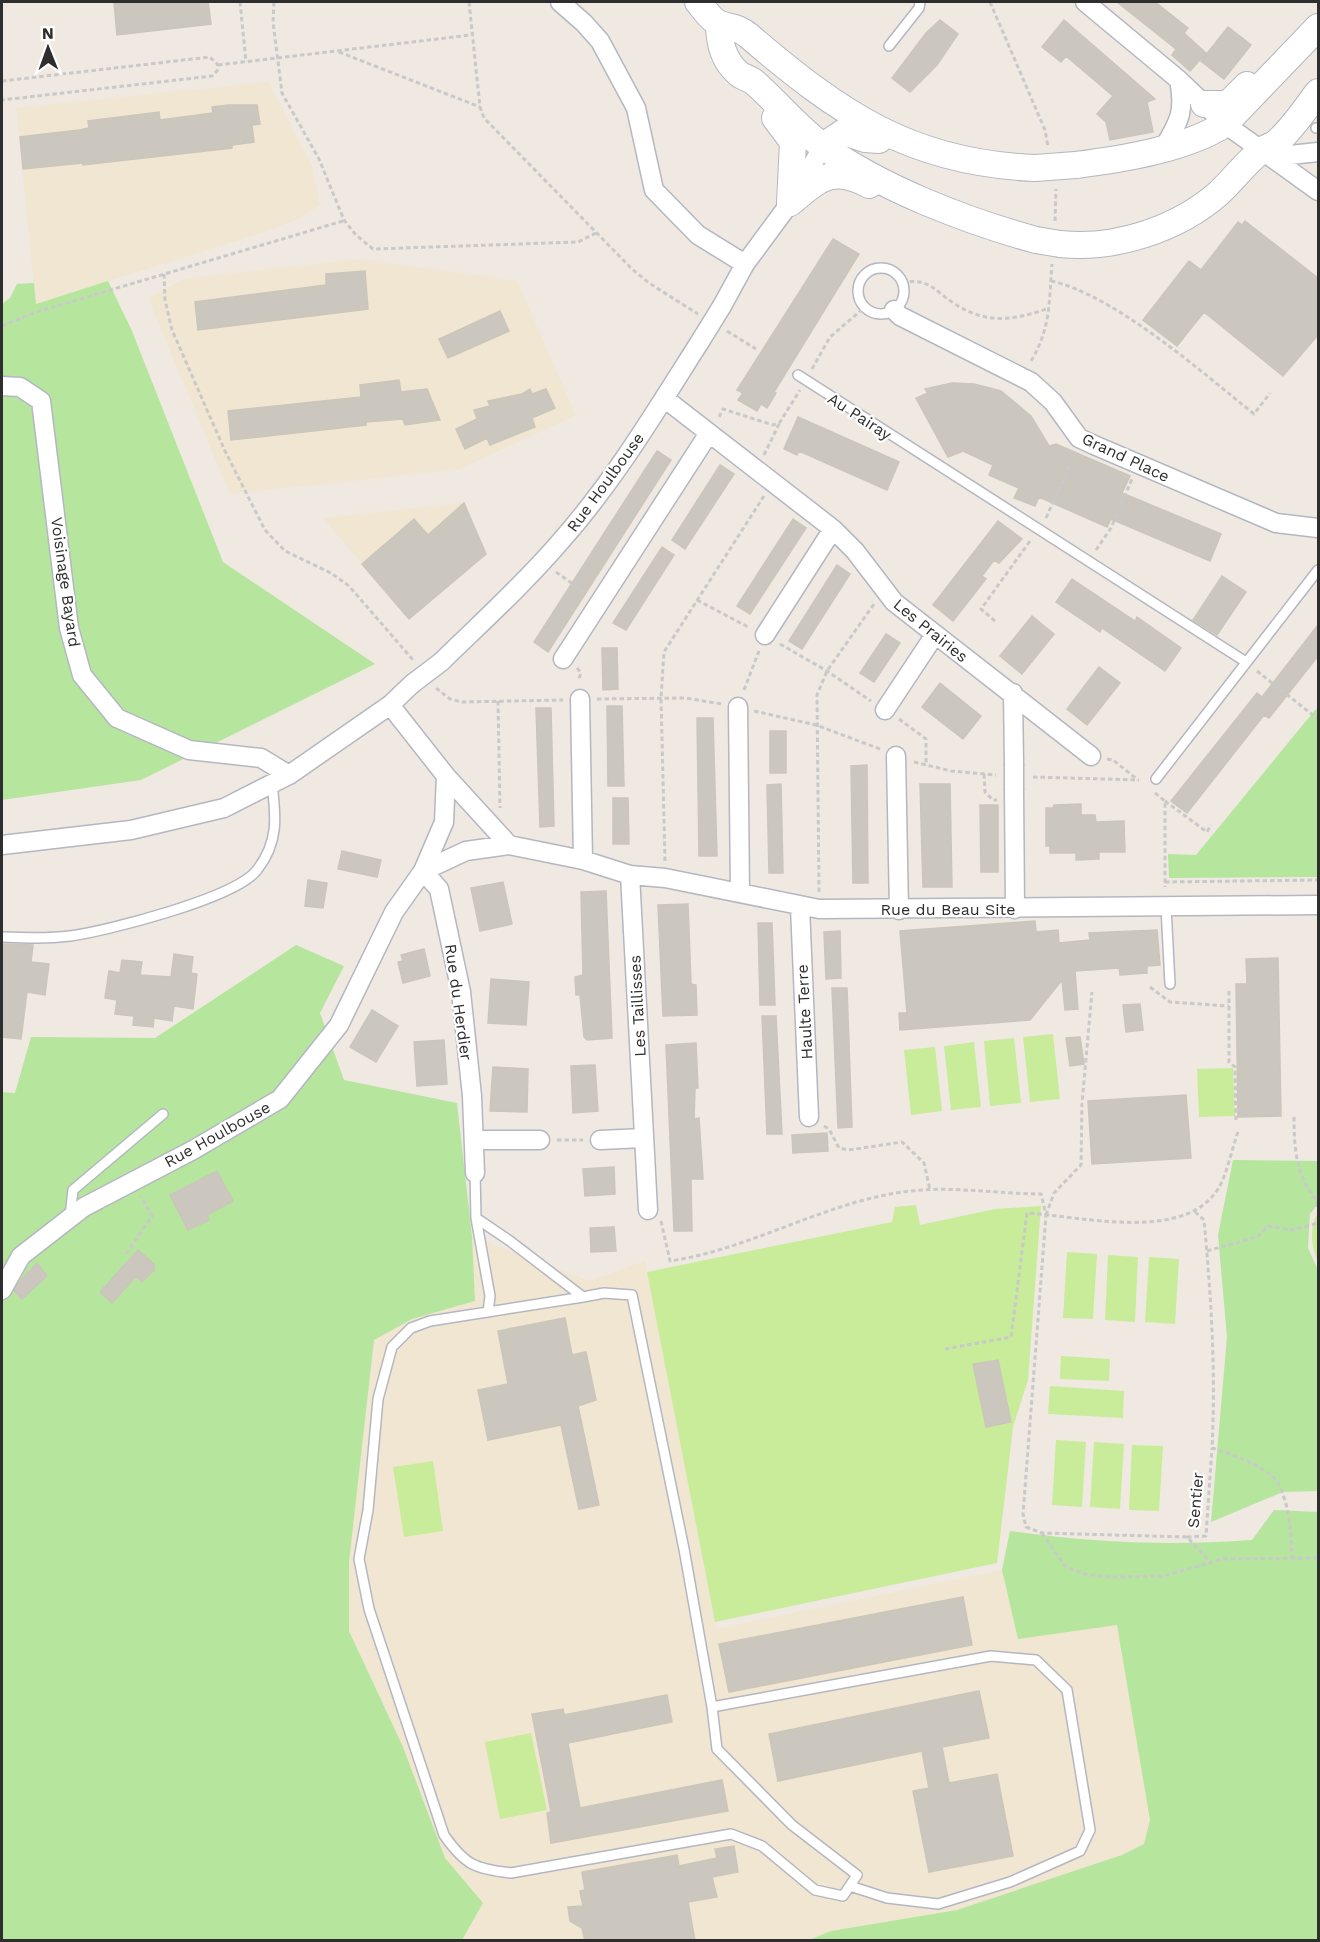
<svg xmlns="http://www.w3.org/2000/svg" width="1320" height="1942" font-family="'Work Sans',sans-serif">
<rect width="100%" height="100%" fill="#efe9e1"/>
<path fill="#f0e6d1" d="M268,82L312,166L320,205L300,218L267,231L36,304L16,108Z
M360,259L517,281L576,415L460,469L230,494L148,298L184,279Z
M464,503L486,554L409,619L323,518Z
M472,1236L590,1281L645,1261L716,1629L1002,1570L1018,1638L1117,1624L1150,1820L1144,1844L1122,1855L957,1910L831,1931L809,1940H462L483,1903L445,1858L403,1747L349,1631V1562L374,1340L412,1319L475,1301Z"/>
<path fill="#b6e59e" d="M108,281L132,331L223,562L375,664L141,780L2,800V304L10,298L17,284L34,283L36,304Z
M1318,709V877L1169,878L1168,854L1196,855L1315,710Z
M296,945L344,966L320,1013L344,1080L457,1103L472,1236L475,1301L412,1319L374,1340L349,1562V1631L403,1747L445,1858L483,1903L462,1940H2V1092L15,1093L31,1037L155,1038Z
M1233,1160L1318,1161V1204L1310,1214L1308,1248L1318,1270V1491L1283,1492L1211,1522L1227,1337L1218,1235Z
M1274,1510L1318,1512V1940H809L831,1931L957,1910L1122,1855L1144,1844L1150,1820L1117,1625L1018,1639L1002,1570L1010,1531C1091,1543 1170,1546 1252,1540Z"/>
<path fill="#c9ec9a" d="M1053,1034L1060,1099L1030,1102L1023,1037Z
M1014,1038L1021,1103L990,1106L984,1041Z
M974,1042L981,1107L951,1110L944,1046Z
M935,1047L942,1111L911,1115L904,1050Z
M1233,1068L1235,1116L1199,1117L1197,1069Z
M916,1205L920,1225L995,1209L1041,1206L1028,1380L1013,1427L997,1563L715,1622L647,1272L892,1222L895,1207Z
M1318,1212V1262C1311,1246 1309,1228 1318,1212Z
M1067,1252L1097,1254L1093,1319L1063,1318Z
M1108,1255L1138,1257L1135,1322L1105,1320Z
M1149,1257L1179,1259L1175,1324L1145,1322Z
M1061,1356L1110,1359L1109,1381L1060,1379Z
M1050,1386L1124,1391L1123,1418L1048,1414Z
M1056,1440L1086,1442L1082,1507L1052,1505Z
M1094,1442L1124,1444L1120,1509L1090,1507Z
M1132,1445L1163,1446L1159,1511L1129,1510Z
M433,1461L443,1531L404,1537L393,1467Z
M531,1733L547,1810L500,1819L485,1742Z"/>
<path fill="#cbc7bf" stroke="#cbc5ba" stroke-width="1.5" d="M114,2H208L211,24L117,35Z
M1117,2H1155L1188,28L1184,33L1206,53L1190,71L1172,55L1176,49Z
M940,20L958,34L937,65L910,92L892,78L926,33Z
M1064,20L1155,99L1147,102L1153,132L1110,140L1106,122L1097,114L1113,96L1066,56L1061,62L1042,47Z
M1228,27L1251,45L1224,79L1201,61Z
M229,105H257L260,124L252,125L254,142L232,145V148L83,165V163L23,169L20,137L79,130L89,128L88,121L159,112L160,120L213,113L212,107Z
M1245,221L1318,278V335L1283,376L1204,312L1177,346L1143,320L1189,261L1201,270L1238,222L1242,225Z
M833,239L859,254L774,392L776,393L767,408L761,404L757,411L738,400L743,393L737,390Z
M365,271L368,309L198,330L195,302L326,285V274Z
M500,311L509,331L448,358L439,339Z
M399,380L401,392L427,389L440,420L405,425L403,419L366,422V425L231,440L228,411L361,397L360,385Z
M952,383L974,384L1001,391L1031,416L1049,446L1056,444L1130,476L1122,493L1221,534L1210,561L1111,519L1107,527L1039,497L1035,506L1014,498L1019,488L989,475L993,465L963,451L948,457L916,398L928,393L925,389Z
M530,389L532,394L546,389L555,408L532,418L535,427L490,445L487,438L465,449L456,429L477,419L474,410L490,406L488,401L522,394Z
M798,417L899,462L887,490L799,451L797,455L784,449Z
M657,451L671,460L548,652L534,642Z
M720,465L734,474L685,549L672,540Z
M464,503L486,554L409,619L362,564L414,519L428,535Z
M793,519L806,528L750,614L737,606Z
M998,521L1022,539L999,563L994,560L982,576L986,579L953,621L933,605Z
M662,547L674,555L626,630L613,623Z
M837,565L850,574L802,649L789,641Z
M1222,576L1246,592L1217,635L1193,620Z
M1072,579L1135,621L1137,617L1181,648L1165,671L1102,628L1100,632L1056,602Z
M1032,616L1054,634L1022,674L1000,656Z
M1318,625V656L1269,718L1264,715L1187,813L1171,801L1257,693L1262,697Z
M886,634L900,643L874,682L860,673Z
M602,648H617L618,689L603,690Z
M1099,667L1120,683L1087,725L1067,709Z
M940,683L981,716L963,739L922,707Z
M607,706H622L624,786H608Z
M536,708H551L554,826L540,827Z
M697,718H713L717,856H699Z
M770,731H786V773H770Z
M867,765L868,883H853L851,766Z
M781,784L783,873H769L767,785Z
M920,784H950L952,887H923Z
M613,798H628L629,844H613Z
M1081,804V815H1095L1096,822L1124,821L1125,852H1099V859L1076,860V853H1050V846H1046V808H1053L1054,805Z
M980,805H998V872H981Z
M342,851L381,860L377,877L338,869Z
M308,880L327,883L323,908L305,906Z
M503,882L512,924L480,931L471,888Z
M606,891L612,1038L587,1040L584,1037L580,995H576L575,977L583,975L581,892Z
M688,904L691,984L696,985L697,1015L663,1016L658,905Z
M1035,921L1036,932L1058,930L1059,943L1090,940L1089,933L1157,930L1160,965L1147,966V973L1120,975L1119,968L1075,971L1078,1009L1065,1010L1062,980L1030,1020L900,1030L899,1013H907L900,931Z
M758,923H772L775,1005H760Z
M840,931L841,978L826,979L824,932Z
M2,944L33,945L31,962L49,964L45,995L27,992L21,1039L2,1037Z
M424,949L430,976L403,983L398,962L403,961L401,955Z
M174,954L193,957L191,973L197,974L193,1009L174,1006L172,1021L154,1018L153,1027L133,1025L134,1016L115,1014L117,1000L105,998L109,971L120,973L122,960L142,962L140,975L171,977Z
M1278,958L1281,1116L1238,1117L1236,984H1247L1246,959Z
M491,979L529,982L526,1025L488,1023Z
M832,988H847L852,1127L838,1128Z
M1140,1004L1143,1030L1126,1032L1123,1005Z
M372,1010L398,1026L376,1062L350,1047Z
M762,1016H776L782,1134H767Z
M1080,1037L1084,1064L1070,1066L1066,1038Z
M444,1040L447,1084L417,1086L414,1042Z
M696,1043L698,1088H695L694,1119L699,1118L703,1179H691L692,1231H674L666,1045Z
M595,1065L598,1111L573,1113L571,1066Z
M493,1067L528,1069L527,1112L490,1111Z
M1186,1095L1191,1158L1092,1164L1088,1101Z
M827,1133L828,1151L793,1153L792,1135Z
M614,1167L615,1194L585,1196L583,1169Z
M217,1171L233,1201L207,1215L209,1220L188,1230L170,1195Z
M614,1227L616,1251L591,1252L590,1228Z
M138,1250L154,1264V1270L142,1282L136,1276L112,1303L100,1292Z
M37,1263L47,1276L22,1299L14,1291L21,1280Z
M565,1318L572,1355L586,1352L596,1400L578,1406L599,1505L579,1509L561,1425L488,1440L478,1390L508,1384L498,1331Z
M998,1360L1011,1422L986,1427L973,1364Z
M963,1597L972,1645L729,1692L719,1644Z
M979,1691L989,1738L942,1747L949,1783L997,1774L1013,1856L929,1872L913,1791L929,1788L922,1751L778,1781L769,1734Z
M667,1695L672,1722L568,1743L580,1808L722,1780L728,1811L551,1843L547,1813L551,1812L532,1714L563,1709L564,1715Z
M734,1846L738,1872L712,1877L717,1897L688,1902L695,1941H585L582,1928L570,1921L568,1907L583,1906L580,1891L585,1890L582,1872L677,1855L679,1866L717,1858L715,1849Z"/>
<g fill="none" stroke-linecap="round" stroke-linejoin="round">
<defs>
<path id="service" d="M889,46L919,8L920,2
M1316,128H1318
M858 291a23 23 0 1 1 46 0a23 23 0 1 1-46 0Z
M798,375L1246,662
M1156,779L1318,570
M1166,907L1170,984
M2,937C25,938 46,939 70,936C107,931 236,898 257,870C279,842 276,816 272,784
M475,1173L476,1218L510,1241L583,1297L604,1293L632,1295L684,1549L712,1707L717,1749L792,1825L857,1875L843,1896L815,1890L762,1846L731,1834L511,1873C475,1869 465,1865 444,1835L369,1609L359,1559L368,1510L378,1399L392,1347L411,1328L430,1321L583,1297
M70,1216L73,1190L163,1114
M476,1218L490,1296L488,1312
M712,1707L991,1656L1036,1660L1067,1690L1090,1830L1080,1851L1010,1882L938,1904L887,1898L850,1886"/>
<path id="minor" d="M560,2L584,23L600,41L636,108L654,190L698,235L745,264
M1085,2L1179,80L1225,124L1318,191
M1164,147C1180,121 1185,110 1179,80
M1279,163L1290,155L1318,152
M722,306L745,264L790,203L823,146
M894,310L900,316L1031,382L1053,402L1079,438L1094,445L1276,523L1318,528
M2,386L20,387L41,401L69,628L82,675L117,718L189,750L261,758L289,775
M664,398L833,529L855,551L894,602L1091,756
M765,635L833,529
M563,659L709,433
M441,662C481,623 523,585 560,542C615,480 657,409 701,340
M1013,693L1014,764
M580,699L583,860
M390,705L446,776L509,845L583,860L630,875L665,878L819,909L1318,905
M738,707L740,893
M885,710L934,636
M896,756L899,910
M1014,790L1015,909
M2,845L131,830L224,808L289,775L390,705L412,684
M423,871L439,889L461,992L472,1096L475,1173
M423,871L466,851L509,845
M630,875L648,1210
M800,907L809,1117
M474,1140H540
M600,1140L644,1138
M2,1290L21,1256L84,1207L193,1150L280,1099L339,1025L394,912L423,871L444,822L446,776"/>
<path id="secondary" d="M698,2C703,8 712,21 720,24C731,28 739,27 749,36C840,114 911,163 1035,168
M719,24C719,42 723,60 738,73C742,77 749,78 754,82C777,102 795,125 820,144C878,187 966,221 1036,240
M1204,104H1228L1247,85
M775,118L793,142L790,203
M823,146L844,132L865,139L879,140
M1076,165C1123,159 1186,149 1225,124L1318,27
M790,203C819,179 832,165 869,185
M1060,244C1115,250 1178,229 1219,193C1233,180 1246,162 1261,151C1266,147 1273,146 1277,142C1293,128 1306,108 1318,92"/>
</defs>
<use href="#service" stroke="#b4b7c1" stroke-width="12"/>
<use href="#minor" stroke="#b4b7c1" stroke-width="21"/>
<use href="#secondary" stroke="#b4b7c1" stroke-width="28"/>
<path stroke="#c9c9c9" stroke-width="3" stroke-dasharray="4.5 3" stroke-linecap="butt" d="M240,2L246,62
M274,2L273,22L282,93L319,159L344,220L356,235L373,249L578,242L596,233
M469,2L480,107L484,118L632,269L649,283L698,314
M990,2L1045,130L1048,147
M339,52L480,107
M218,65L471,35
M2,81L210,57L218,65L217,71L212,76L2,100
M1055,221L1056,189
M164,274L165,300L172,330L225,451L265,530L285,551L331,573L349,586L413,660
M1051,281C1113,294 1203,373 1254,414L1270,393
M902,282C932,279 933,290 955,304C987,325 1016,320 1049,308
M2,326L33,313L343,221
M727,331L756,349
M1031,361C1051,328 1049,301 1052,264
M812,369L830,337L865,307
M719,417L723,409L773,425L780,422L800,390
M764,455L780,422
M1046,518L1074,456
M1096,550L1111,528L1132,479
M556,572L584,592
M697,600L750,628
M995,621L981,609L1030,541
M780,644L827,671L871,701
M577,668L581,673L578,681
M1257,671L1318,719
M436,688L450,699L462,702L563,700
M744,690L759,651
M597,699L685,698L722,704
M498,701L500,808
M754,711L816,725L880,749
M899,719L926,739V766
M1107,759L1113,760L1138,780
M914,762L951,771L996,775
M984,774L985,792L993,800H997
M1033,777L1139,780
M1155,793L1165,801V887
M1165,801L1207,832L1211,825
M665,861L661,698L664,652L764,496
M1165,882L1318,880
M819,892L817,695L827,671L874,604
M1150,987L1170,1002L1229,1006
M1229,991V1062L1235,1067L1236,1120
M1294,1117C1294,1139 1295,1163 1305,1183C1310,1193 1316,1197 1318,1209
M824,1126L829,1129L839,1148L849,1150L902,1142L924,1163L930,1190
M557,1140H583
M1195,1212L1204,1220C1211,1295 1216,1372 1212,1448C1229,1453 1271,1468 1279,1485C1290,1508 1291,1533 1292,1557
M1046,1215L1054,1193L1081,1165L1082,1103L1092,992
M661,1221L670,1261C751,1249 823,1203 903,1192C948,1185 996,1194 1041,1194L1046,1215L1023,1514L1026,1527L1042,1533L1187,1537L1211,1563
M1207,1251L1259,1236L1268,1226L1293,1230L1318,1223
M126,1254L152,1216L141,1196
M945,1349L1011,1337L1027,1213C1080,1216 1184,1243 1218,1189C1227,1175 1232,1148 1238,1132
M1042,1533L1066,1567L1085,1574L1108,1577L1163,1576L1223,1559L1318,1558
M1187,1537L1206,1536L1212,1448"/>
<use href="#service" stroke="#fff" stroke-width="9"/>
<use href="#minor" stroke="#fff" stroke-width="18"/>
<use href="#secondary" stroke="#fff" stroke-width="26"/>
<defs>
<path id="minor-bridge" d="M701,340L722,306
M412,684L441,662
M1014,764V790"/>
<path id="secondary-bridge" d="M1035,168L1076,165
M1036,240L1060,244"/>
</defs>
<use href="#minor-bridge" stroke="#b4b7c1" stroke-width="21" stroke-linecap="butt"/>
<use href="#secondary-bridge" stroke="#b4b7c1" stroke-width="28" stroke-linecap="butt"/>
<use href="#minor-bridge" stroke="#fff" stroke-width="18"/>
<use href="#secondary-bridge" stroke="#fff" stroke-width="26"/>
</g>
<g text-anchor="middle" stroke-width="4.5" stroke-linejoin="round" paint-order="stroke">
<g font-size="16" fill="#2e2e2e" stroke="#fff">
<text transform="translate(860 416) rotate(33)" y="6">Au Pairay</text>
<text transform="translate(1126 457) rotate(25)" y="6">Grand Place</text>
<text transform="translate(605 482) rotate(-54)" y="6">Rue Houlbouse</text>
<text transform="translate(66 582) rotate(82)" y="6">Voisinage Bayard</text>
<text transform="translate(931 630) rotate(39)" y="6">Les Prairies</text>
<text x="948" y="915">Rue du Beau Site</text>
<text transform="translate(459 1002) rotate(82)" y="6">Rue du Herdier</text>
<text transform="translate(637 1006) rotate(-93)" y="6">Les Taillisses</text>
<text transform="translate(804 1012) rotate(-93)" y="6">Haulte Terre</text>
<text transform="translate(217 1134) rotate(-29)" y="6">Rue Houlbouse</text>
<text transform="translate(1195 1500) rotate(-85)" y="6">Sentier</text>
</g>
</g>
<rect width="1320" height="1942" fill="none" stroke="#2e2e2e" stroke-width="6"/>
<g transform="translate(48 48) rotate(359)" stroke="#ffffff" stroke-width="4.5" paint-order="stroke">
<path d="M0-4.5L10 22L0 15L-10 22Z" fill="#2e2e2e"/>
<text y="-9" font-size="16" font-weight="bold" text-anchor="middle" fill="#2e2e2e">N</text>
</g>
</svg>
